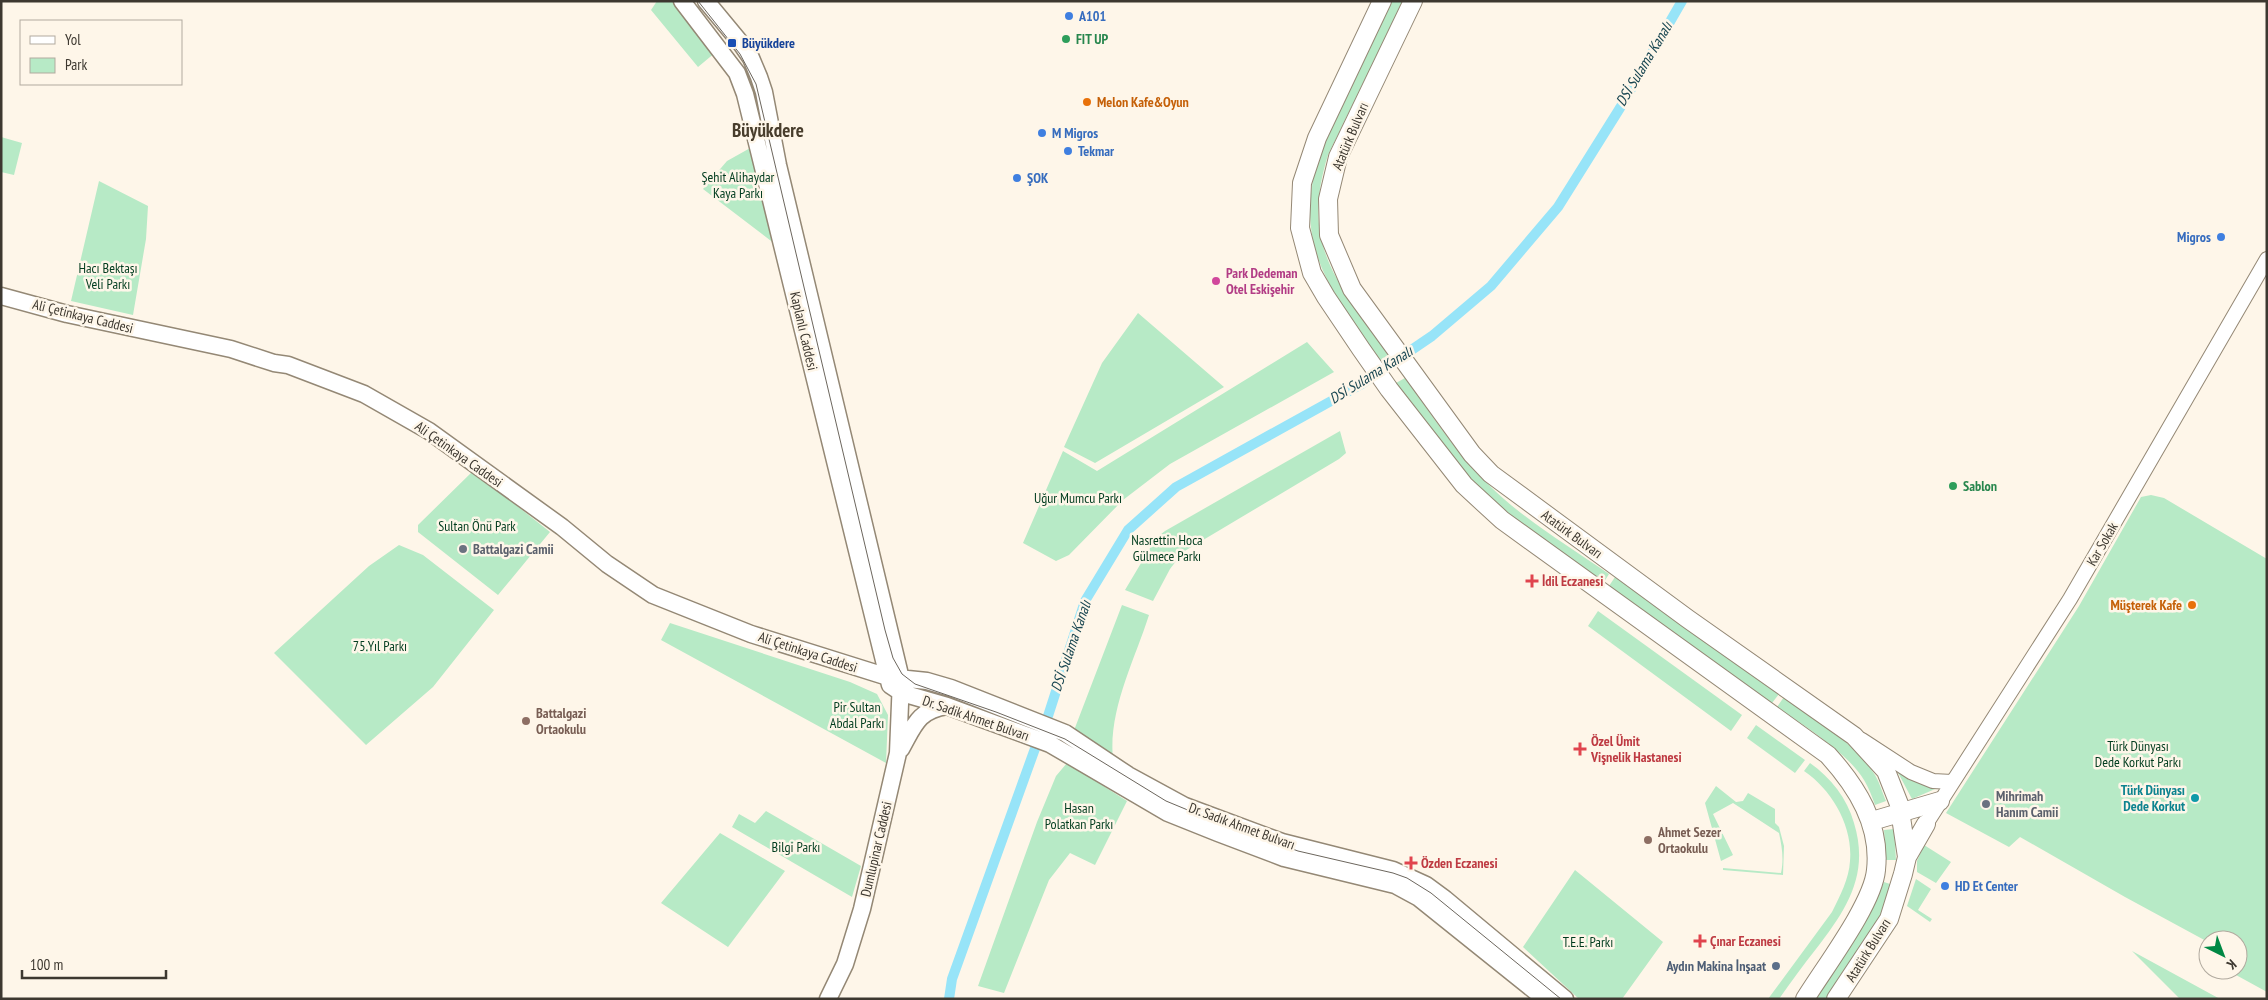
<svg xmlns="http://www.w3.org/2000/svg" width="2268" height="1000" font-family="'PT Sans Narrow',sans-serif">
<rect width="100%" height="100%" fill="#fef6e9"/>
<path fill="#b7eac6" d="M657,1H672L716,52L698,67L651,10Z
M1392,1H1403L1328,155C1299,247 1340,285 1389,355L1380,361C1330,288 1291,246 1320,152Z
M1,137L22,143L14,175L1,172Z
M752,147L775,244L703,189L727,161Z
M99,181L148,206L146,239L133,315L71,301Z
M1138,313L1224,387L1095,463L1064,447L1102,363Z
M1307,342L1334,372L1170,464L1123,500L1069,555L1056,561L1023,543L1063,451L1097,471Z
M1405,378C1432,415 1458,456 1492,488C1526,521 1570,547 1609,574L1604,582C1559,550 1509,520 1471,480C1443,450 1420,416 1396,383Z
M1340,431L1346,453L1339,459L1183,552L1170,569L1153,601L1125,590L1156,538L1165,531Z
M473,471L550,532L498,595L418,532V525Z
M2151,495L2164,498L2267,559V992L2236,975L2235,970H2238V940H2208V942L2125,897L2020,837L2009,847L1946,813L2079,606L2141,497Z
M399,545L423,555L494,610L433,687L366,745L274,653L369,566Z
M1615,577L1779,694L1772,703L1609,586Z
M1122,605L1149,615C1134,662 1108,710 1113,760L1073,733Z
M1598,611L1742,715L1731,731L1588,626Z
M670,623L850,682L877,694L888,715L886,763L661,640Z
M1784,697C1815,719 1851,740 1873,772C1879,780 1882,792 1886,801L1875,805C1872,797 1869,788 1864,780C1848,753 1803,725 1777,707Z
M1756,725L1805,760L1795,773L1747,738Z
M1067,763L1127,801L1095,865L1070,853L1049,880L1004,993L978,986L1037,822L1056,776Z
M1810,763C1831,778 1847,798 1854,823C1870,875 1846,910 1816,949C1803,965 1791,982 1779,999H1768L1832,912C1840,896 1849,879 1850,861C1853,826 1832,790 1804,771Z
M1895,767L1942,786L1912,799Z
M1716,786L1736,802L1743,801L1748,793L1775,809V823L1779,827L1784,846L1783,875L1723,870V868L1781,873C1784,859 1782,847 1779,833L1733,803L1713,814L1733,855L1721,861L1705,803Z
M766,811L861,866L852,897L732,827L739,814L755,823Z
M1894,829L1896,860H1886L1884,830Z
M720,833L785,871L728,947L661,903Z
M1924,845L1951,862L1936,883L1917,872V861Z
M1575,870L1663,942L1622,999H1579L1523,947Z
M1916,879L1931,889L1918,910L1932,919L1930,922L1907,906Z
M1884,882L1893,885L1882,918L1827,999H1813L1869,916Z
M2132,951L2220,999H2180Z"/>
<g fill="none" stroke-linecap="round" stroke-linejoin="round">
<path stroke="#97e4f8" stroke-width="10" d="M1048,716L1085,601L1128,530L1176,487L1360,385L1432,336L1491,286L1558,207L1620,108L1682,1
M949,999L952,979L1037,743"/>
<defs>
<path id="tertiary" d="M1862,740L1911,772L1933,781L1952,782
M1926,824L2070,599L2267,259"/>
<path id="secondary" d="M682,1L737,73L745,94L890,685L902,693L947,706L1050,744L1168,813L1218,833L1284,858L1395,885L1419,898L1545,999
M706,1L740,42L751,58L759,77L764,92L778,165L901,679L898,753L862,909L845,964L828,999
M1,296L67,314L231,349L274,363L288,365L364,394L429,431L562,527L607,564L653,595L751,634L888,677L927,681L951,688L1065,733L1128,775L1185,806L1282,842L1393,870L1426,885L1445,899L1565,999
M901,749C914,726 918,710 947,706"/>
<path id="primary" d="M1382,1L1317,138L1302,183L1300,228L1312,273L1326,297L1361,349L1389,389L1464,485L1502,520L1828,755C1857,787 1881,825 1876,870C1873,904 1824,968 1805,999
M1413,1L1338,157L1328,199L1329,235L1352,289L1472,454L1491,474L1688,619L1854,736L1886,771L1899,804L1907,857L1903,874L1889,919L1836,999
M1872,821L1940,801
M1907,857L1926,824"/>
</defs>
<use href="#tertiary" stroke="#948875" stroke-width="16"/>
<use href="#secondary" stroke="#948875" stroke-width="19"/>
<use href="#primary" stroke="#948875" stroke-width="20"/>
<use href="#tertiary" stroke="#fff" stroke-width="14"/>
<use href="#secondary" stroke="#fff" stroke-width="16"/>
<use href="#primary" stroke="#fff" stroke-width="18"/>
<path stroke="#6c665d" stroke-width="1" d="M698,1L740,54L756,84L885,630L893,658L902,674L915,684L996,712L1065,739L1166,801L1207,818L1298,851L1393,873L1407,878L1431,893L1561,999"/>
</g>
<g fill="#3f7fe0" stroke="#fef6e9" stroke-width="2">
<circle cx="1069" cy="16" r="5"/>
<circle cx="1042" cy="133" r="5"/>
<circle cx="1068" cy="151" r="5"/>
<circle cx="1017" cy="178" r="5"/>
<circle cx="2221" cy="237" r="5"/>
<circle cx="1945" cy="886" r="5"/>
</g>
<g fill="#2e9e5b" stroke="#fef6e9" stroke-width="2">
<circle cx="1066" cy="39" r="5"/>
<circle cx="1953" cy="486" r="5"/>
</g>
<rect fill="#1a4fb4" stroke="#fef6e9" stroke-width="2" x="727" y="38" width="10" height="10" rx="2.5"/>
<g fill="#e8710a" stroke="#fef6e9" stroke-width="2">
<circle cx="1087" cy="102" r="5"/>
<circle cx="2192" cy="605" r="5"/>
</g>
<circle fill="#d1479c" stroke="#fef6e9" stroke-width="2" cx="1216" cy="281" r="5"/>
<g fill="#6b7280" stroke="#fef6e9" stroke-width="2">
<circle cx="463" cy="549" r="5"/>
<circle cx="1986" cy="804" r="5"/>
</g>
<g fill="#e0444e" stroke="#fef6e9" stroke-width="2">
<path d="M1529.5 573.5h5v5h5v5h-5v5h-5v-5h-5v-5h5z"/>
<path d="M1577.5 741.5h5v5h5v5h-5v5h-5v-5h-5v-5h5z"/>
<path d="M1408.5 855.5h5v5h5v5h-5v5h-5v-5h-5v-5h5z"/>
<path d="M1697.5 933.5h5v5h5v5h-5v5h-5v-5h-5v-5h5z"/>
</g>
<g fill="#8d6e63" stroke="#fef6e9" stroke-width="2">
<circle cx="526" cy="721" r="5"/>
<circle cx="1648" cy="840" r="5"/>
</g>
<circle fill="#0f9aa8" stroke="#fef6e9" stroke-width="2" cx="2195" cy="798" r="5"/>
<circle fill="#5c6f8a" stroke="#fef6e9" stroke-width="2" cx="1776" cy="966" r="5"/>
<g text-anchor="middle" stroke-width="5" stroke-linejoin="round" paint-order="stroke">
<g font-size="14" font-weight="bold" fill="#366cbe" stroke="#fef6e9" text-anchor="start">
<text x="1079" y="21">A101</text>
<text x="1052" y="138">M Migros</text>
<text x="1078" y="156">Tekmar</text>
<text x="1027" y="183">ŞOK</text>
<text x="2211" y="242" text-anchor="end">Migros</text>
<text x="1955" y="891">HD Et Center</text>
</g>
<g font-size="14" font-weight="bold" fill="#27864d" stroke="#fef6e9" text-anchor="start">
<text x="1076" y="44">FIT UP</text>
<text x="1963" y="491">Sablon</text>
</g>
<g font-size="14" font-weight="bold" fill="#164399" stroke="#fef6e9" text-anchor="start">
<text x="742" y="48">Büyükdere</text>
</g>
<g font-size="14" font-weight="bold" fill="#c56008" stroke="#fef6e9" text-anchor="start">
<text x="1097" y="107">Melon Kafe&amp;Oyun</text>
<text x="2182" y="610" text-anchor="end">Müşterek Kafe</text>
</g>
<g font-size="14" fill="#3d3830" stroke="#fef6e9">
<text transform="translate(1350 136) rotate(-67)" y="5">Atatürk Bulvarı</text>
<text transform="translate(83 316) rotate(14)" y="5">Ali Çetinkaya Caddesi</text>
<text transform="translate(804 331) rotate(77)" y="5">Kaplanlı Caddesi</text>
<text transform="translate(459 454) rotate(35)" y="5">Ali Çetinkaya Caddesi</text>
<text transform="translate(1572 534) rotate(36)" y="5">Atatürk Bulvarı</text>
<text transform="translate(2102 544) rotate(-60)" y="5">Kar Sokak</text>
<text transform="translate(808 652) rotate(18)" y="5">Ali Çetinkaya Caddesi</text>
<text transform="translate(976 718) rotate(19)" y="5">Dr. Sadik Ahmet Bulvarı</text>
<text transform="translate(1242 826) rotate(20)" y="5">Dr. Sadık Ahmet Bulvarı</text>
<text transform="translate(876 849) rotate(-77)" y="5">Dumlupinar Caddesi</text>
<text transform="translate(1868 950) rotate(-58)" y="5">Atatürk Bulvarı</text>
</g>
<g font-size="14" fill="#013c1e" stroke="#fef6e9">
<text x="738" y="182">Şehit Alihaydar<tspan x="738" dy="16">Kaya Parkı</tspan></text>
<text x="108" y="273">Hacı Bektaşı<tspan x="108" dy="16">Veli Parkı</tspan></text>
<text x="1078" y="503">Uğur Mumcu Parkı</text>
<text x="477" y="531">Sultan Önü Park</text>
<text x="1167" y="545">Nasrettin Hoca<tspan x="1167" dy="16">Gülmece Parkı</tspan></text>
<text x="380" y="651">75.Yıl Parkı</text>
<text x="857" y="712">Pir Sultan<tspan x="857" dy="16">Abdal Parkı</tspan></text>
<text x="2138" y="751">Türk Dünyası<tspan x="2138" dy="16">Dede Korkut Parkı</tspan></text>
<text x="1079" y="813">Hasan<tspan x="1079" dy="16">Polatkan Parkı</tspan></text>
<text x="796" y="852">Bilgi Parkı</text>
<text x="1588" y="947">T.E.E. Parkı</text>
</g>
<g font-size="14" font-weight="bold" fill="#b23c85" stroke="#fef6e9" text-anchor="start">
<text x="1226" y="278">Park Dedeman<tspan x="1226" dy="16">Otel Eskişehir</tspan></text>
</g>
<g font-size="14" font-weight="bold" fill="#5b616d" stroke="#fef6e9" text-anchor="start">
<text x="473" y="554">Battalgazi Camii</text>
<text x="1996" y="801">Mihrimah<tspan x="1996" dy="16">Hanım Camii</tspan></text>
</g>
<g font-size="14" font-weight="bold" fill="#be3a42" stroke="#fef6e9" text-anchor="start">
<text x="1542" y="586">İdil Eczanesi</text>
<text x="1591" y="746">Özel Ümit<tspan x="1591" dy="16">Vişnelik Hastanesi</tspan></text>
<text x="1421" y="868">Özden Eczanesi</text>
<text x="1710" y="946">Çınar Eczanesi</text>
</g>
<g font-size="14" font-weight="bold" fill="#785e54" stroke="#fef6e9" text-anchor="start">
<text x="536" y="718">Battalgazi<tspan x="536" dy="16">Ortaokulu</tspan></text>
<text x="1658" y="837">Ahmet Sezer<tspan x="1658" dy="16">Ortaokulu</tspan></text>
</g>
<g font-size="14" font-weight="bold" fill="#0d838f" stroke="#fef6e9" text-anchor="end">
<text x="2185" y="795">Türk Dünyası<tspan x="2185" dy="16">Dede Korkut</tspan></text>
</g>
<g font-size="14" font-weight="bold" fill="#4e5e75" stroke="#fef6e9" text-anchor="end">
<text x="1766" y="971">Aydın Makina İnşaat</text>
</g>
<g font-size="15" font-style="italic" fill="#194651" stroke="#fef6e9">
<text transform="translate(1644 64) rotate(-59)" y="5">DSİ Sulama Kanalı</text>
<text transform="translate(1371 375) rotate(-32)" y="5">DSİ Sulama Kanalı</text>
<text transform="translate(1071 646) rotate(-71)" y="5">DSİ Sulama Kanalı</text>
</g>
<g font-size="19" font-weight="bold" fill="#483d2c" stroke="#fef6e9">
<text x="768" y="137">Büyükdere</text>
</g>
</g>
<rect width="2268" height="1000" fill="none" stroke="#3d3830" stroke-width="5"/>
<rect x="20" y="20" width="162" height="65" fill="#fef6e9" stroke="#b1aa9f"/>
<rect x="30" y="36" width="25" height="8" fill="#ffffff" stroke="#b1aa9f"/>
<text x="65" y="45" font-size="15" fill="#3d3830">Yol</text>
<rect x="30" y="58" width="25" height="15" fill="#b7eac6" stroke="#b1aa9f"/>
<text x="65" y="70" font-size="15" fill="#3d3830">Park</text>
<g transform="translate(2223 955) rotate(138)"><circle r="24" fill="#fef6e9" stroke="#b1aa9f"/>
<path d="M0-4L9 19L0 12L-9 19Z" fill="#008844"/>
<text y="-8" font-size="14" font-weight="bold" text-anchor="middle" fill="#3d3830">K</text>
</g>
<path d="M22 970v8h144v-8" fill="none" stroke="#3d3830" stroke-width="2.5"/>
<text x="30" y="970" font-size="15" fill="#3d3830" stroke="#fef6e9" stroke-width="4" paint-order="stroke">100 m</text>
</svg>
